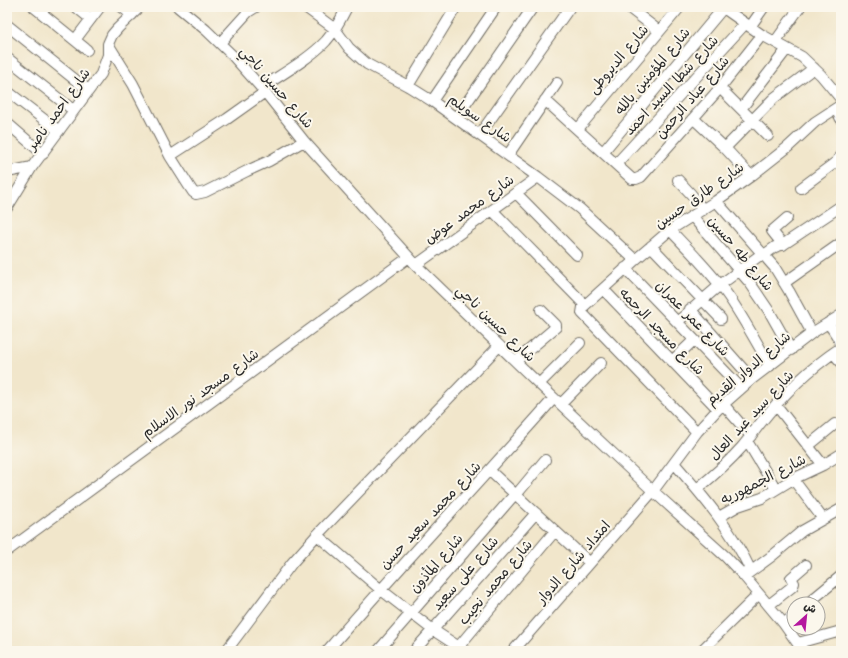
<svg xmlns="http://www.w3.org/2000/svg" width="848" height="658" font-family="Kalam,'Playpen Sans Arabic',sans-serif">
<rect width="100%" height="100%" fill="#fbf7ec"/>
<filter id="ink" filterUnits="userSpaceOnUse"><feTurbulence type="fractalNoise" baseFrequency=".025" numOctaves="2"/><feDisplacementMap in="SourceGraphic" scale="8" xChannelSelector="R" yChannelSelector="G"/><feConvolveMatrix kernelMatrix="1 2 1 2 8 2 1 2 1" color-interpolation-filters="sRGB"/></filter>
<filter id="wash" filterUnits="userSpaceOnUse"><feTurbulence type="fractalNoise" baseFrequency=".012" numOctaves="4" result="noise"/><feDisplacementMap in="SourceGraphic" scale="16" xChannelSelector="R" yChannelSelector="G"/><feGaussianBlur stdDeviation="0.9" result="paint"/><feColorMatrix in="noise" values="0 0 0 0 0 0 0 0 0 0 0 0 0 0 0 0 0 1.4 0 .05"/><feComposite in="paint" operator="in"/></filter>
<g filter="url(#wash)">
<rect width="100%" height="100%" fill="#f1e6cb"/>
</g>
<g filter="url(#ink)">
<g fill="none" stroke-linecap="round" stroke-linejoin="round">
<defs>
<path id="minor" d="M34,7L87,50
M76,7L91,19
M122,7L132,15
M178,7L206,30L233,56L265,92L304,141L416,265L539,384L653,491L726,557L744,576L784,624L803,651
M305,7L335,29L349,48L367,64L408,86L432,101L538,177L580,209L635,260
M628,7L659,31
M722,7L762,35L802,57L821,75L841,99
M7,25L88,90
M750,27L764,7
M75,40L100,7
M775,42L800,7
M220,43L248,12L256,7
M108,44L133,84L170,156L189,186L193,192L196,194L205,192L247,171L269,161L304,141
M7,58L73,110
M408,86L456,7
M261,88C282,74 309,59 326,41C335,31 341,19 347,7
M720,88L768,136
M7,91L59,131
M545,100L632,179H636L641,177L720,88L762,35
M432,101L496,7
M741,109L787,49
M836,109L841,119
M456,118L533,7
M694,119L725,148L751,176
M7,123L43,154
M578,129L680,7
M480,134L570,7
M725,148L774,98L814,68
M603,152L724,7
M508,155L557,83
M170,156L227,119L265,92
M616,164L745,24
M7,172L32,167
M678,180L691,194L703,210
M801,188L836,162L841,156
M516,193L577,255
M716,201L775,268L789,291L812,333
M7,208L32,167L101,74L108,55V44L112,35L118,28L140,7
M492,210L585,305
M692,216L750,283L769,311L791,350
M670,230C691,252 712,273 729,297C744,319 757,343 770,366
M783,245L772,231L787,218
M651,246L721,319
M764,255L775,247L784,244L841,206
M416,265L538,177
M625,268L741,388
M784,283L841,243
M603,289L718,409
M690,309L752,379
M677,322L720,285L763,253
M833,353L841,362
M516,361L556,327V325L541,310
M672,361L694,340
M539,384L580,343
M561,404L601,363
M723,404L751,436
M776,405L823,465
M697,432L584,315L582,313L583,307L635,260L670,230L716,201L751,176L788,147L815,122L841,105
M747,441L776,489
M808,446L835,424
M674,463C703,496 732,530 751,571
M490,471L590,563
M793,479L823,519
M697,489C713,476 728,463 742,447C748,440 753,433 759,425C780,398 809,369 839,349C843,341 833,330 828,323
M516,495L545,460
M719,517L738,506L762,498L793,479L823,465L841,454
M317,535L380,589L433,630L465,651
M7,551L409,257
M746,575L772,556L802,531L841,509
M807,604L841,576
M769,605L793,586L794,583L791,578L806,565
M784,624L794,615
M798,643L841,631
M226,651L292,563L317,535L499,346
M327,651C401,565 479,483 554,398
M378,651L515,494
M414,651L536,513
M455,651L555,531
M513,651L653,491L697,432L718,409L752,379L812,333L841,315
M701,651L759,594"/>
</defs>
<use href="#minor" stroke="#706c63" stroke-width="12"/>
<use href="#minor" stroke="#fff" stroke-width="10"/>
</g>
</g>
<g text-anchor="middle" stroke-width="4" stroke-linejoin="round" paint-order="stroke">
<g font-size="14" fill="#2b2b2b" stroke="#fbf7ec">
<text transform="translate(618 59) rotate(-50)" y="5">شارع الديروطى</text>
<text transform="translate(652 71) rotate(-50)" y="5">شارع المؤمنين بالله</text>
<text transform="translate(671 85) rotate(-47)" y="5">شارع شطا السيد احمد</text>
<text transform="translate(277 87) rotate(49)" y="5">شارع حسين ناجي</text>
<text transform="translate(692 97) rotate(-49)" y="5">شارع عباد الرحمن</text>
<text transform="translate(58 109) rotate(-54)" y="5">شارع احمد ناصر</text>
<text transform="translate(480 118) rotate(35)" y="5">شارع سويلم</text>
<text transform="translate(699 195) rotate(-35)" y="5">شارع طارق حسين</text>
<text transform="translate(469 209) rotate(-36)" y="5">شارع محمد عوض</text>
<text transform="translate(741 253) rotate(50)" y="5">شارع طه حسين</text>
<text transform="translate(693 318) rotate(46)" y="5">شارع عمر عمران</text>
<text transform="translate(496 323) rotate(44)" y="5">شارع حسين ناجي</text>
<text transform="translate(662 331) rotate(46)" y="5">شارع مسجد الرحمه</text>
<text transform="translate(748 368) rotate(-40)" y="5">شارع الدوار القديم</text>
<text transform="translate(200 393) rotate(-36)" y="5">شارع مسجد نور الاسلام</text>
<text transform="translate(751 415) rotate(-47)" y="5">شارع سيد عبد العال</text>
<text transform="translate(763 479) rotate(-27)" y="5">شارع الجمهوريه</text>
<text transform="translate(430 515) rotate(-47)" y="5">شارع محمد سعيد حسن</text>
<text transform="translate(573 562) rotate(-49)" y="5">امتداد شارع الدوار</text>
<text transform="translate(436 563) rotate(-49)" y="5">شارع المأذون</text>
<text transform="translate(465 573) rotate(-49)" y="5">شارع على سعيد</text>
<text transform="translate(495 582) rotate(-50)" y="5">شارع محمد نجيب</text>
</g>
</g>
<rect width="848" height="658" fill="none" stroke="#fbf7ec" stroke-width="24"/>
<g transform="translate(806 616) rotate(27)"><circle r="19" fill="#fbf7ec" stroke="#a8a59f"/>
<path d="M0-3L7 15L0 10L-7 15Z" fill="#b5179e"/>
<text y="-6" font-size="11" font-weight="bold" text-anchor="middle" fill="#2b2b2b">ش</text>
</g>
</svg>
